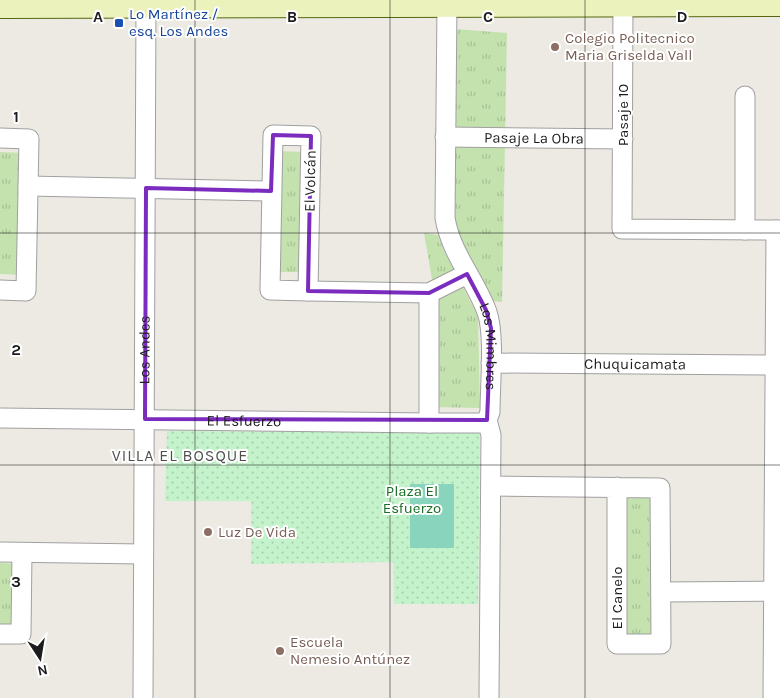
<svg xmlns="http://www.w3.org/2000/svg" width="780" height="698" font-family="Karla,sans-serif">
<defs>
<pattern id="grass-tufts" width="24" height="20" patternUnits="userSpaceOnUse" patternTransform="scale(1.25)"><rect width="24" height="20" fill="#c3e2ae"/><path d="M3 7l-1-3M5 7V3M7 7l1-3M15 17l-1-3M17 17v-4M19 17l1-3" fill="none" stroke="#a7c195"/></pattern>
<pattern id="park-dots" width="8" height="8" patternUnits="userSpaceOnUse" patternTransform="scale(1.25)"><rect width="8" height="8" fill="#c4f3cb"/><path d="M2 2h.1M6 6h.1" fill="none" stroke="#a8d0ae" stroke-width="1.8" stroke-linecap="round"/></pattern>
</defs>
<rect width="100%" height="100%" fill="#eceae3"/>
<path fill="url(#grass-tufts)" d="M455,29L507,33L502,302L491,301L471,272L455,219Z
M276,151L305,152L303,272H273Z
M0,152L25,153L23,275L0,274Z
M424,233L438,235L443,249L478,316L480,408L435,407V297Z
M617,487L660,488L661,644H617Z
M0,563L18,564L17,628L0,627Z"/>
<path fill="url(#park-dots)" d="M167,431L480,433L478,604H394L393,562L251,564V501H165Z"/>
<path fill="#89d4bd" d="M410,484H454V548H410Z"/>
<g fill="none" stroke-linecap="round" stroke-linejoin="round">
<defs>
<g id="minor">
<path d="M623,1L622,229L780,230"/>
<path id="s1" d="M447,2L445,218C451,254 475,279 487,312C495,335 490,386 490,412L487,420L491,435L489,698"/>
<path d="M273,135L311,136L308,291L270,290Z"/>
<path id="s2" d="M445,137L623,139"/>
<path d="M0,138L29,139L26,291L0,290"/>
<path d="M28,186L271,191"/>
<path d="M745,230V96"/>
<path d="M308,291L429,293L467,274"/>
<path id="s3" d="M491,363L780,365"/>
<path id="s4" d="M0,418L429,423H483L487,420"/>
<path d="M429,423V293"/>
<path d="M491,486L660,488L661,644H617V487"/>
<path d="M0,552L143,554"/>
<path d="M661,592L780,591"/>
<path d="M0,634H21L22,553"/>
<path id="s5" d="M143,698L146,3"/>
<path d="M773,698L776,230"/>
</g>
<path id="secondary" d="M0,4L780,2"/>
</defs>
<use href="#minor" stroke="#a0a0a0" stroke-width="21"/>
<use href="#secondary" stroke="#566610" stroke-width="30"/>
<use href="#minor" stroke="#fff" stroke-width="19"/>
<use href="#secondary" stroke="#ebf2bc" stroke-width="28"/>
</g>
<path fill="none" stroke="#7b2cbf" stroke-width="4" stroke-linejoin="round" d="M273,135L311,136L308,291L429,293L467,274L486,310L491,328L487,420L145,419L146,188L271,191Z"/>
<path fill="none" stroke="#1c1c1c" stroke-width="1" stroke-opacity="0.55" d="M195,0V698M390,0V698M585,0V698M0,233H780M0,465H780"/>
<rect fill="#1a4fb4" stroke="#fff" stroke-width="2" x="114" y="18" width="10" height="10" rx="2.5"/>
<g fill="#8d6e63" stroke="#fff" stroke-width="2">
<circle cx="555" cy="47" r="5"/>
<circle cx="208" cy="532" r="5"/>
<circle cx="280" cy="651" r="5"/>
</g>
<g text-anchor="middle" stroke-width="4" stroke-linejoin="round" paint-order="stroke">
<g font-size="15" fill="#164399" stroke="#fff" text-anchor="start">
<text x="129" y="19">Lo Martínez /<tspan x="129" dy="17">esq. Los Andes</tspan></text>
</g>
<g font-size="15" fill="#785e54" stroke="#fff" text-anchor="start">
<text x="565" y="43">Colegio Politecnico<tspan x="565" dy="17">Maria Griselda Vall</tspan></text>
<text x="218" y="537">Luz De Vida</text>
<text x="290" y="647">Escuela<tspan x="290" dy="17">Nemesio Antúnez</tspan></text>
</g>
<g font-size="15" fill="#1c1c1c" stroke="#fff">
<text transform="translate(623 115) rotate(-90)" y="5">Pasaje 10</text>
<text dy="5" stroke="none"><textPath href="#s2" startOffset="89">Pasaje La Obra</textPath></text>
<text transform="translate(310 181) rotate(-89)" y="5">El Volcán</text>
<text dy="5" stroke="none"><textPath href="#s1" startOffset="354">Los Mimbres</textPath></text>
<text dy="5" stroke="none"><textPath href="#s5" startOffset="348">Los Andes</textPath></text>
<text dy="5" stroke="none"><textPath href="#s3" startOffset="144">Chuquicamata</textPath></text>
<text dy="5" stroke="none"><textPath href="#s4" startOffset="244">El Esfuerzo</textPath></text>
<text transform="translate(617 598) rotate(-90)" y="5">El Canelo</text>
</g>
<g font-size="15" fill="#176e25" stroke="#fff">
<text x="412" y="496">Plaza El<tspan x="412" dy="17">Esfuerzo</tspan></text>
</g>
<g font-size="16" letter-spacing="1" fill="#4f4f4f" stroke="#fff">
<text x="180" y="461">VILLA EL BOSQUE</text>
</g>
</g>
<g font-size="16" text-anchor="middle" font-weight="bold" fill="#1c1c1c" stroke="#fff" stroke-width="4" stroke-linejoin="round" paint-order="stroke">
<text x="98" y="22">A</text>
<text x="292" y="22">B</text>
<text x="488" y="22">C</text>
<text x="682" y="22">D</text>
<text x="16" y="122">1</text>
<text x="16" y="355">2</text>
<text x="16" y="587">3</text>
</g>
<g transform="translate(40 658) rotate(168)" stroke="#ffffff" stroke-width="4" paint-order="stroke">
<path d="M0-4L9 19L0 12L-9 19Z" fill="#1c1c1c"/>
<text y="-8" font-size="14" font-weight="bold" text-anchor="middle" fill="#1c1c1c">N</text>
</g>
</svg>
